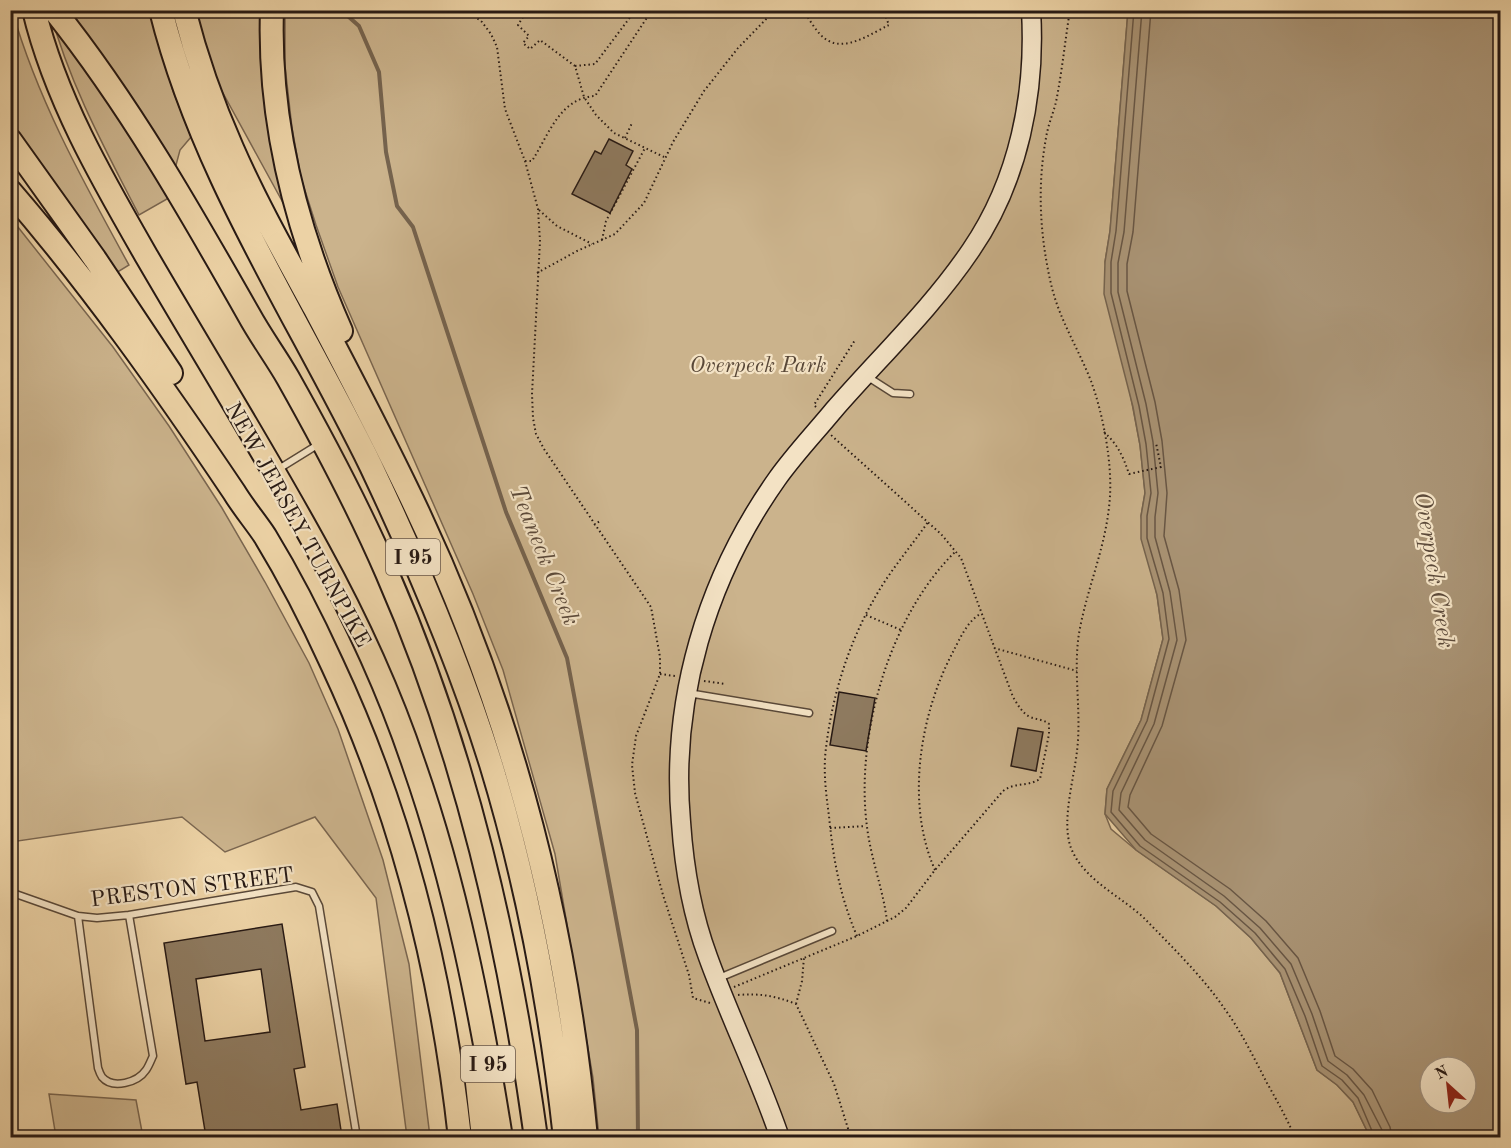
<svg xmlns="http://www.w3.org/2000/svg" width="1511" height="1148" font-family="'Old Standard TT',serif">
<rect width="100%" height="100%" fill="#ecd2a5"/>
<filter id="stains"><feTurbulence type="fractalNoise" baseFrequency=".00333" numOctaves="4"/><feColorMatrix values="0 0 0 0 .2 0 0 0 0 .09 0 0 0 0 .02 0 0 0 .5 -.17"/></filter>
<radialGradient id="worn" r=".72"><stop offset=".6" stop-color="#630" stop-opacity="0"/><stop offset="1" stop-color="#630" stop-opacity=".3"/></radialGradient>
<path fill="#cbb38c" stroke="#7a6650" stroke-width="1.5" d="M12,10C38,101 84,183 129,265L116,273L11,124L10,11Z
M50,11H150L173,91L191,137L180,150L167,199L139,215C105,149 69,83 50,11Z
M194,11H263L293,221L218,84Z
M285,11H1128L1110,231L1105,262L1140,445L1145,493L1141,516L1157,595L1163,639L1141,720L1107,789L1105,814L1111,829L1136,850L1216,906L1251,938L1280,973L1317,1070L1337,1085L1353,1102L1370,1137H599L593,1078L555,854L503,670L473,594L338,287L316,225L301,178L292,128L285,66Z
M10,217L113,347L169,426L222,508L265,582L309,663L338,729L383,860L409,964L430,1137H407L376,898L315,817L225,852L182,817L11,842Z
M49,1094L136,1100L143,1137H56Z"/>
<path fill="#a99374" stroke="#75634e" stroke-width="1.5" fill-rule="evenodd" d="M1128,11H1500V1137H1370L1353,1102L1337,1085L1317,1070L1280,973L1251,938L1216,906L1136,850L1105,814L1107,789L1141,720L1163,639L1157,595L1141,539V516L1145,493L1140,445L1133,407L1104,294L1105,262L1110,231ZM1430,1067H1466V1103H1430Z"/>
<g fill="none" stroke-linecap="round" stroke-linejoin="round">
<path stroke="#685644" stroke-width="1.5" d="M1134,10L1116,231L1111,262V293L1139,406L1146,444L1151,493L1147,516V538L1163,593L1169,639L1147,721L1113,791L1111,812L1140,846L1220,902L1255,933L1285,969L1305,1016L1322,1066L1342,1080L1358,1098L1375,1138
M1142,10L1124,232L1118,263V292L1146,404L1153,442L1158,493L1155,517V537L1170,592L1177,640L1154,724L1121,793L1119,810L1145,840L1224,896L1260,928L1291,964L1312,1014L1328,1061L1347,1075L1364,1095L1382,1130L1383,1138
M1151,10L1133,232L1127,264V291L1155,402L1162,441L1167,493L1164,536L1179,590L1186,640L1162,726L1130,795L1128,807L1151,834L1230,889L1266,921L1298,958L1320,1011L1335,1056L1353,1069L1372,1090L1390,1127L1392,1138"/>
<path stroke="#75634e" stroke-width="4" d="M341,10L359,26L379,72L386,152L397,206L413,227L506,512L567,658L637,1030L638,1138"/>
</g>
<path fill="#8e7a5f" stroke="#281a14" stroke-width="1.5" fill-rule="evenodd" d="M609,139L633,151L626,165L632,169L610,213L572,194L595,151L601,154Z
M839,692L875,698L866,751L830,745Z
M1018,728L1043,732L1036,771L1011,766Z
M282,924L305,1067L294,1069L301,1110L337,1104L342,1137H206L197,1082L186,1084L164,943ZM261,969L270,1032L205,1041L196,979Z"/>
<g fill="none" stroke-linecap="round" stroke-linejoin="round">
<defs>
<path id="lane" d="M868,377L893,393L910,394
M277,470L319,444
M688,693L809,713
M10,892L78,916L97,918L129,915L296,887L312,892L319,906L357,1138
M78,916L98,1068C99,1071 100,1074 102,1077C113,1090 138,1082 146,1070C149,1066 151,1060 153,1056L129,915
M719,978L832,931"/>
<path id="secondary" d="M780,1138C759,1076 730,1018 708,957C692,914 684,867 681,822C670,700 707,578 777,479C794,455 814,434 833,411C879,358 932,308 971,250C1019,180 1036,93 1031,10"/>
<path id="highway" d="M34,10C55,98 102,179 147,257C204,355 264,451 318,550C356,619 389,690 414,765C456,885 481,1012 501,1138
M54,10C129,104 190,211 249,315C261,337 276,357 288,378C324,442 358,506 387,573C466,753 509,943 536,1138
M161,10C202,175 298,316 371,466C417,563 459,661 491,764C528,885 551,1011 565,1138
M184,10C196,57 212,103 232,148C256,203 286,256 315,309C346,368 377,427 406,487C506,692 565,911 586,1138
M272,10C268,122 296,229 341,331
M10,140L95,259L171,373
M10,191C92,286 164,388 234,492C243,507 255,521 265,536C290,577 312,620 332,664C402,813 442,974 460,1138
M476,1074L483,1138"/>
</defs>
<use href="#lane" stroke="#594838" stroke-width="9"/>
<use href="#secondary" stroke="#281a14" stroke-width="21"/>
<use href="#highway" stroke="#281a14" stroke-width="26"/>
<path stroke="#281a14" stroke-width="2" stroke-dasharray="1.5 3" stroke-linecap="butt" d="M467,10L482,22L491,34L497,47L505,109L525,161L538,209L540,241L532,394L533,418L536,434L544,449L651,607L660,657V674L636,736L632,765L635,793L663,895L689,975L693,998L710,1003
M766,10L770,15
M803,10C810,20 817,34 827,40C846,52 872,33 889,25L883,10
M1070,10C1065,41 1062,72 1056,102C1053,114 1048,125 1046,138C1037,187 1040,236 1051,284C1059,319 1078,348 1091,381C1103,414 1112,461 1110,496C1107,544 1089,582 1080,628C1072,668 1082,710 1077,751C1074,779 1061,822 1071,848C1084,881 1123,897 1146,920C1173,948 1202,976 1224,1008C1241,1031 1254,1058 1267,1083C1277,1101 1287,1118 1295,1138
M523,17L518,25L529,36L523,43L530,49L540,40L575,66L584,97L596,115L614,133L664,157
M575,66L595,64L634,12L645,18
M625,138L632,123
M525,161H532C549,134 560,98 595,96L652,10
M539,210L557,226L592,244
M602,240L606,221L645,148
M537,273L577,251L615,234L644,203L673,142L704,91L738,48L775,10
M816,407L814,405L855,340
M1104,432C1118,445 1123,456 1129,474L1161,467L1156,443
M594,525L600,521
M866,615L901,630
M994,648L1077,671
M660,674L675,676
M704,681L726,684
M830,828L866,826
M935,870C905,803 920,713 954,650C960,638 968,621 980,614
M887,921C883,889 871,859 867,827C855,736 889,616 956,551
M857,936C840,897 833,858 829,816C826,794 823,770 826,748C832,697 848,645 873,601C888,573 910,548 928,522
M734,987L857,936L895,917L906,908L935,870L1003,791C1015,782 1027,787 1040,779L1049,734V724C1043,719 1037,720 1030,717C1022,713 1018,705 1013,697L961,558L941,534L831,435
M738,995C759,993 776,996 796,1004L834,1084L851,1138
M796,1004L802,981L804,957"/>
<use href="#lane" stroke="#f3e2c4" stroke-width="6"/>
<use href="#secondary" stroke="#f3e2c4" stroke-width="18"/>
<use href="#highway" stroke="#ecd2a5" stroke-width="22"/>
</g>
<g text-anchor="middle" stroke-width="4.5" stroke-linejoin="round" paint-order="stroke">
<g fill="#f3e2c4" stroke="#655649" stroke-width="1.5">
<rect x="386" y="539" width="54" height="36" rx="4.5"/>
<rect x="461" y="1046" width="54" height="36" rx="4.5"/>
</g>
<g font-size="21" font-weight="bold" fill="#281a14">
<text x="413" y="564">I 95</text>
<text x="488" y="1071">I 95</text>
</g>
<g font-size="22" font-style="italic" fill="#594838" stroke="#f3e2c4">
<text x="758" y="372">Overpeck Park</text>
</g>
<g font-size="22" fill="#281a14" stroke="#f3e2c4">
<text transform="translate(299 524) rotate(61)" y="8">NEW JERSEY TURNPIKE</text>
<text transform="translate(192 886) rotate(-7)" y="8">PRESTON STREET</text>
</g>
<g font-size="24" font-style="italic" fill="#5c4a3a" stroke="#f3e2c4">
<text transform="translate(545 555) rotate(68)" y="8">Teaneck Creek</text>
<text transform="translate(1435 570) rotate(81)" y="8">Overpeck Creek</text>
</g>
</g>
<rect width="1511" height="1148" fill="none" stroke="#ecd2a5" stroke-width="36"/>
<rect x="12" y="12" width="1487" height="1124" fill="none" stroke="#281a14" stroke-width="3"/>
<rect x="18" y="18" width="1475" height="1112" fill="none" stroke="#281a14" stroke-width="1.5"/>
<g transform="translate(1448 1085) rotate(333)"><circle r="28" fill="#f3e2c4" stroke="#a2927e" stroke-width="1.5"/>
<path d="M0-4.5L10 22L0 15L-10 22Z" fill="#8f2418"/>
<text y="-9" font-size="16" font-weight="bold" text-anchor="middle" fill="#281a14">N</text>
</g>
<rect width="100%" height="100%" filter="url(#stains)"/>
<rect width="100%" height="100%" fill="url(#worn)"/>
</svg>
